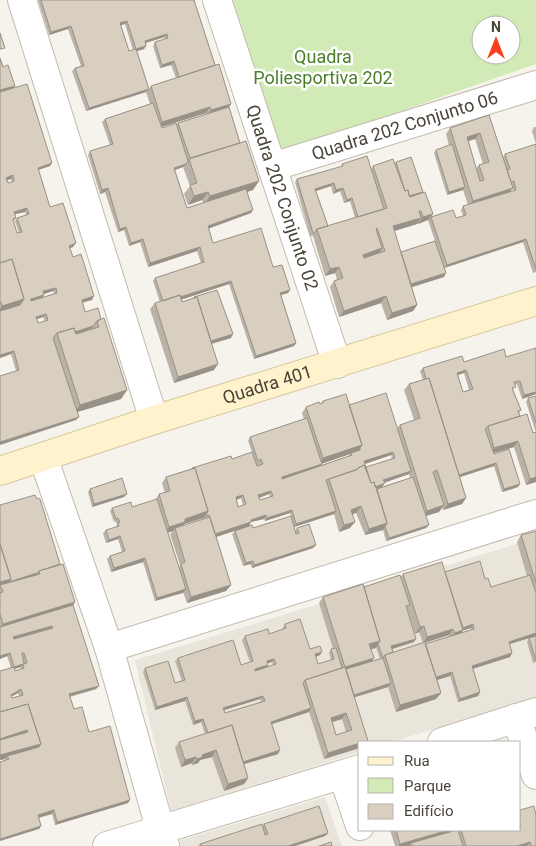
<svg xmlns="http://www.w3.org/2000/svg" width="536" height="846" font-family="Roboto,sans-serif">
<rect width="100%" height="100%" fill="#f6f3ec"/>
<path fill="#eae5da" d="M536,538V697L392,742H360V752L171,811L135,660Z
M325,797L342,846H180L178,841Z"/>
<path fill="#d2eab5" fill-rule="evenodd" d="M233,0H536V64L278,154ZM481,25H511V55H481Z"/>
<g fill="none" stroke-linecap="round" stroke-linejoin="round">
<defs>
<g id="street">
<path d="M22,0L154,420"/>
<path id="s1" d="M217,0L337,364"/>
<path id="s2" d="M272,167L536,85"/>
<path d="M43,457L109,648L165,846"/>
<path d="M109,648L536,514"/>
<path d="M516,718L536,775"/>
<path d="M442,742L536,712"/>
<path d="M343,775L360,826"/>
<path d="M107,846L360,769"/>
</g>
<g id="secondary">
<path id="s3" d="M0,471L154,420L536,301"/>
</g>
</defs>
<use href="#street" stroke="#c2bbae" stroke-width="30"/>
<use href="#secondary" stroke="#d6c79b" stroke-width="30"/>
<use href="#street" stroke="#fff" stroke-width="28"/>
<use href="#secondary" stroke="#fff3cd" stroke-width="28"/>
</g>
<path fill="#bab2a6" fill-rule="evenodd" d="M38,0H194L229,107L253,190L247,192L251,213L208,228L213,243L273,267L290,290L288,293L281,295L296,343L294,346L254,359L229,284L181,300L182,302L193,298L194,297L231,338L212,344L214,370L174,383L150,309L155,303L160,302L153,281L155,278L201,263L197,251L148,267L140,242L129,246L124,230L118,232L105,192L100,194L88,155L90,151L110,145L102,122L105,119L150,104L146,92L86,111L72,71L75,68L81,66L68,29L49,35ZM125,24L133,50L129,51L121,25ZM165,37V39L155,42L153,46L160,68L171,65L176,78L151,86L149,89L137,51L144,49L146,46L145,43ZM206,113V114L178,123L176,125L162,128L161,127ZM183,167L190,186L184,194L188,205L202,200L203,203L187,208L175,170Z
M0,58L3,67L50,166L38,170L50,207L73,247L70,248L73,257L92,300L82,303L85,312L101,319L127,390L121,399L77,412L76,420L16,371L11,354L0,358ZM11,179L12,182L8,183L7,180ZM25,212L26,215L17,218L15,221L19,233H17L13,222L16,218L15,214ZM53,291L54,294L42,298L44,295V294ZM43,317L45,321L38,323L37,319Z
M489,115L503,157L505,154L536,144V272L533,273L523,242L444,268V277L412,287L417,305L413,311L387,320L381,303L339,317L330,287L334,281L337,280L335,273L325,276L313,236H310L295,182L297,179L341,167L342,164L371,169L373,166L395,163L396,162L423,192L421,194L433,214L431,217L456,218L463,216L461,210L463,206L468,205L463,190L447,195L434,153L436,150L449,145L446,134L450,128ZM475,139L483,164L479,165L476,168L468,141ZM512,185L513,191L510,192ZM331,186L333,194L340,191L344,203L350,201L355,218L328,226L316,191ZM428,220L435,241L401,252L394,231L417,224L418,222V224Z
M534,127H536V144L532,131Z
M506,357L536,394L522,399L517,384L515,385L513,390L521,410L519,413L520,416L533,433H536L526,402L528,398L536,396V482L526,485L514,447L493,453L518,487L502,492L494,466L460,477L466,498L462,504L443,510L442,507L439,512L426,516V528L386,541L383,530L365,535L356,513L352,514L350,528L339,532L334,514L294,527L295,531L297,528L316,545L313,548L252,568L250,564L243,566L232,534L235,531L253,528L291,516L290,513L265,521L264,519L251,522L249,526L216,537L231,585L226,591L187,603L183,592L155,601L143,562L111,572L107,559L110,556L122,552L118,539L106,543L103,533L106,530L116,527L117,524L115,521L114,522L110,511L112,508L132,507L155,500L159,494L165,493L162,483L166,477L191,469L192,468L232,459L252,452L248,441L250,437L304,419L302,413L306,407L321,403L323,401L349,405L397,428L400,425L414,420L404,390L409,384L423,380L420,371L423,368L464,362ZM464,373L469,390L463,392L458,375ZM350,454L349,456L320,466L321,464ZM391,455L392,459L366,467L365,464ZM409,474L410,478L382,487L384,482ZM269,494L270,497L260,500L259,498ZM241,498L243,505L238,507L236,500ZM204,518V519L183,526L184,524ZM173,531L170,534L180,565L179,567L168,533Z
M90,489L124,497L92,507L88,492Z
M36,498L60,564L75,602L73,605L96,689L70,697L74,709L89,732L128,803L55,825L52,814L39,818L41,826L39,829L5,759L0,760V671L11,668L7,656L0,659V505ZM21,667V669L15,671L14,669ZM18,693L19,696L12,698L11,696Z
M536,531V662L533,663L527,642L529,638L510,644L512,653L510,657L472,669L480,692L478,696L458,702L450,676L437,680L441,693L436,699L396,712L388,687L354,697L368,741L324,759L309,712L272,724L278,754L244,764L248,778L244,784L224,791L212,757L200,760L198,763L192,765V763L181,767L175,748L179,742L205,734L201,722L193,725L185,701L155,710L143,672L145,668L175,683L182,681L175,661L178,658L241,665L250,662L242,640L245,636L269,634L283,629V627L285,624L310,649L320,655L316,657L318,664L331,660L329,653L331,649H333L319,603L323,597L401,577L403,574L445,572L485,579L491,587L527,576L517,542L521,535ZM407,608L415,634L419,632L423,643L393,652L392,649L414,642ZM471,628V630L462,633L463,630ZM449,635V637L425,644V643ZM376,647L380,659L371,661V649ZM272,662L273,665L267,667L268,665V663ZM260,699L261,702L225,713L224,710ZM342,719L346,732L336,735L332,722Z
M264,824L325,836L295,846H198L200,844L262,826Z
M390,830H520L536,846H395Z"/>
<path fill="#979187" d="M127,21L125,24L118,26L120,23Z
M71,26L68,29L49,35L51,32Z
M167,34L165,37L142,44L145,41Z
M146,46L144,49L134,52L136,49Z
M174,61L171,65L160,68L162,65Z
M15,86L10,92L0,95V90Z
M149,89L146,92L86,111L89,108Z
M231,104L227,110L207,116L211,110Z
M210,107L206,113L158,128L162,122Z
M480,133L475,139L462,143L467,137Z
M52,163L50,166L35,171L38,168Z
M186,164L183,167L172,171L174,168Z
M13,175L11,179L4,181L6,178Z
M259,181L253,190L204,205L210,196Z
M334,183L331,186L313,192L315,189Z
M465,187L463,190L447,195L449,192Z
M108,188L105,192L100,194L102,190Z
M343,188L340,191L333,194L336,190Z
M513,188L508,194L468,207L473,201Z
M208,192L202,200L188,205L194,196Z
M423,192L420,195L405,200L407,197Z
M352,198L350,201L344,203L347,200Z
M27,208L25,212L12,215L14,212Z
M253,210L251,213L205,230L208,226Z
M433,214L428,220L418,224L423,217Z
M421,218L417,224L388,233L393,226Z
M126,227L124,230L118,232L120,229Z
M143,239L140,242L129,246L131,243Z
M526,239L523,242L444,268L447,265Z
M76,243L73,247L67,249L69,246Z
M200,247L197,251L148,267L150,263Z
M382,248L378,255L358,261L363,255Z
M339,267L335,273L325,276L330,269Z
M446,273L444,277L406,289L408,285Z
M231,281L229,284L161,306L163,303Z
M56,288L53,291L41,295L43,291Z
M290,290L288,293L278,296L280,293Z
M44,295L42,298L28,303L31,299Z
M94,296L92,300L79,303L82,300Z
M386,296L381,303L339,317L344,311Z
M24,299L18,308L0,314V309L2,306Z
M417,305L413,311L387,320L392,313Z
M46,314L43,317L34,320L36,317Z
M93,326L91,329L59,339L58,337Z
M233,334L231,338L206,345L208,342Z
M296,343L294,346L254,359L256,356Z
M14,351L11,354L0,358V355Z
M218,364L214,370L174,383L178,377Z
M466,370L464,373L455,376L457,373Z
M127,390L121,399L74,413L80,405Z
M536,392V394L522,399L524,395Z
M79,417L76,420L0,445V442Z
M518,441L514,447L490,454L494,448Z
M362,445L358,452L351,453L350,454L318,465L323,458Z
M393,452L391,455L362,465L364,461Z
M496,463L494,466L454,479L456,476Z
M322,464L319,467L279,480L282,477Z
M411,471L409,474L381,484L383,480Z
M536,477V482L526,485L530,479Z
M385,483L382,487L373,490L375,487Z
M520,484L518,487L502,492L504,489Z
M271,491L269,494L256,499L258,495Z
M127,494L124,497L92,507L94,504Z
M243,495L241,498L233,501L236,497Z
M466,498L462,504L443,510L448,504Z
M444,505L439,512L422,517L427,511Z
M361,506L356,513L346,516L351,510Z
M292,510L290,513L265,521L267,518Z
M208,511L204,518L184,524L181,528H175L173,531L165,533L169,527L185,519Z
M336,511L334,514L294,527L296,524Z
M266,515L264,519L251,522L249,526L213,538L215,534L251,520Z
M355,522L350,528L339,532L344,525Z
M387,523L383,530L365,535L369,529Z
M429,525L426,528L386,541L389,538Z
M120,536L118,539L106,543L109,540Z
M316,545L313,548L252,568L254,565Z
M145,558L143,562L111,572L114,568Z
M253,561L250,564L243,566L246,563Z
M37,573L35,577L0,586V582Z
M231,585L226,591L187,603L191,597Z
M186,589L183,593L155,601L157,598Z
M75,602L71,609L0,628L3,624Z
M473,624L471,628L461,631L463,628Z
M52,626L50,629L11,641L13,637Z
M424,626L419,632L415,634L420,627Z
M453,629L449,635L423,643L427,637Z
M463,630L459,636L450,639L455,633Z
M536,633V636L506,645L509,642Z
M416,639L414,642L389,650L391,646Z
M380,641L376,648L365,651L369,644Z
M322,652L320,655L312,658L315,654Z
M10,653L7,656L0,659V656Z
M512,653L510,657L469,670L472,666Z
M374,658L369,665L343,670L345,667Z
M274,659L272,662L265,664L267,661Z
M23,664L21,667L11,670L14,667Z
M268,665L266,668L253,672L255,669Z
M452,672L450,676L430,682L433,678Z
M391,683L388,687L349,699L351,696Z
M99,686L96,689L67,697L69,694Z
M21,689L18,693L9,698L11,695Z
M480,692L478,696L458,702L460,699Z
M441,693L436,699L396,712L400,705Z
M263,696L260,699L221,711L223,708Z
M187,697L185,701L155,710L157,707Z
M311,708L309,712L269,725L271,722Z
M346,713L342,719L326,724L331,718Z
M203,719L201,722L193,725L195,721Z
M27,730L23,737L0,744V739Z
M360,743V748L324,759L328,753Z
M41,744L36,750L7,756L5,759L0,760V755Z
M216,750L212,757L200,760L198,763L192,765L197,759L202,755Z
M280,750L278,754L238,766L240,762Z
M196,757L192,763L181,767L185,760Z
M248,778L244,784L224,791L228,784Z
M130,800L128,803L55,825L57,822Z
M54,810L52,814L36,818L38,815Z
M41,826L39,829L0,841V839Z
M449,830H458L411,843L409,846H398L400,844Z
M328,833L325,836L295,846H288Z
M530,842L527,846H517Z"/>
<path fill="#d8cfc1" stroke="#979187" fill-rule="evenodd" d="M41,0H194L215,65L179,77L174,61L162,65L155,42L168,38L167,34L145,41L146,46L136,49L149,89L89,108L75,68L84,66L71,26L51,32ZM127,21L136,49L129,51L120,23Z
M0,33L5,48L0,49Z
M0,58L3,67L8,65L15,86L0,90Z
M219,64L231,104L211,110L210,107L162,122L151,86Z
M27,84L52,163L38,168L50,207L63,203L76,243L69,246L73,257L81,254L94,296L82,300L85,312L98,308L101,319L97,321L93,326L75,332L74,328L57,333L53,338L79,417L0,442V376L19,370L14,351L0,355V311L20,305L24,299L12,259L0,263V92ZM13,175L14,181L8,183L6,178ZM27,208L29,214L17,218L22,232L17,233L13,219L16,218L14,212ZM56,288L57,293L31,301V299L44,295L43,291ZM46,314L48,320L38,323L36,317Z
M153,103L162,128L176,123L188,161L186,164L174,168L187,208L246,189L253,210L208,226L213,243L261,228L273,267L282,265L290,290L280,293L296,343L256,356L231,281L180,297V295L163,301L155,278L204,262L200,247L150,263L143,239L131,243L126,227L120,229L108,188L102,190L90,151L113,144L105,119Z
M229,107L240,143L190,158L178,123Z
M489,115L513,188L473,201L450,128ZM480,133L489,162L479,165L484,180L480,181L467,137Z
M246,141L259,181L210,196L208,192L194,196L190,185L197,183L189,159Z
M452,144L465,187L449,192L436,150Z
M536,144V269L526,239L447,265L431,217L453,210L456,218L466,215L463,206L516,190L514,181L511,182L507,170L510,169L505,154Z
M367,156L384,209L358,217L352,198L347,200L343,188L336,190L334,183L315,189L328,226L317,229L315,232L313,233L297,179L343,166L342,164Z
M411,157L423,192L409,196L408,190L405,191L396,162Z
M393,159L405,191L408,190L410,197L425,192L433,214L423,217L421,211H419L421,218L393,226L417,305L392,313L386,296L344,311L334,281L343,278L339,267L330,269L317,229L387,208L373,166ZM377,228L385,251L364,258L363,255L382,248L376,229Z
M435,241L446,273L411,284L401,252Z
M12,259L24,299L2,306L1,302H0V263Z
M217,290L233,334L211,341L197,297L194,298V297Z
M180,295L182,302L197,297L218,364L178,377L155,303Z
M104,318L127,390L80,405L57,333L74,328L76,334L99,327L97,321Z
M536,348V392L524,395L520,381L514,382L516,387L512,388L521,410L518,411L520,416L488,426L485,429L494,454L509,449L520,484L504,489L496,463L459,475L429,378L426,379L423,368L462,356L464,362L504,349L506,357ZM466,370L473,389L463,392L457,373Z
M429,378L466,498L448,504L437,470L433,472L444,505L427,511L400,425L420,418L409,384Z
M386,393L411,471L383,480L385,483L375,487L374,482L371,483L366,467H365L364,465L358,468L356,470L326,480L336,511L296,524L292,510L267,518L266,515L251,520V522L215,534L209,515L207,516L206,515L208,511L195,468L192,469V468L231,456L232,459L252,452L257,466L263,464L261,459L258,461L250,437L307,418L322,464L282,477V479L352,455L351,453L360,450V448L362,445L349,405ZM393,452L395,458L366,467L364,461ZM271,491L273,496L260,500L258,495ZM243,495L246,504L238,507L236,497Z
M346,394L362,445L323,458L306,407L319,402L320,404L323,403V401Z
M536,396V423L528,398Z
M527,414L533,433L536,432V477L530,479L518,441L494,448L488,426Z
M364,465L371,483L374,482L376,488L387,523L369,529L361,506L351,510L355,522L344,525L329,479L358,469V468Z
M195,468L208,511L185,519V522L169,527L159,494L170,491L166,477Z
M413,477L429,525L389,538L385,527L387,523L377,489Z
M122,478L127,494L94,504L90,489Z
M35,495L36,498L40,499L60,564L39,571L37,573L9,582L11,579L0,544V505Z
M157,499L186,589L157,598L145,558L114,568L110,556L125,551L120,536L109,540L106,530L119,526L118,523L120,522L118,518L116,519L112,508L131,502L132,507Z
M291,516L296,534L299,533L297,528L309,524L316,545L254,565L253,561L246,563L235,531L252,525L253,528Z
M210,517L231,585L191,597L181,564L185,562L175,528Z
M536,531V583L521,535Z
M0,544L11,579L0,582Z
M480,561L485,579L488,578L491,587L530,575L536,593V633L509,642L512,653L472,666L480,692L460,699L452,672L436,677L425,644L474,629L473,624L463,628L445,572Z
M442,562L463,630L455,633L453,629L427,637L424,626L420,627L403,574Z
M63,564L75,602L3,624L0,614V593L3,592L0,585L40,574L39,571Z
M400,575L410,605L406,606L416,639L391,646L393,652L385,655L383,658L378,644L380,641L364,587Z
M363,584L380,641L369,644L374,658L345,667L368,741L360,742V743L328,753L305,680L345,667L323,597ZM346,713L352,730L336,735L331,718Z
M73,605L99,686L69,694L74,709L82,707L89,732L110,726L130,800L57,822L54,810L38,815L41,826L0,839V762L9,759L7,756L39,747L41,744L28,704L0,712V671L14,667L15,671L24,668L23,664L14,667L10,653L0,656V627ZM52,626L53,628L14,639L13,637ZM22,653H24L27,663L24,664ZM21,689L23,695L12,698L11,695Z
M300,619L310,649L320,646L322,652L315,654L318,664L334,659L331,649L336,648L342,668L305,680L303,683L311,708L271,722L280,750L243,762L232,725L208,733L203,719L195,721L187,697L157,707L145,668L168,661L175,683L185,680L178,658L233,640L241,665L253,661L245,636L268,629L269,634L286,628L285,624ZM274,659L276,664L255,671V669L268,665L267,661ZM263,696L265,701L225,713L223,708Z
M536,636V660L529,638Z
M425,642L441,693L400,705L385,655Z
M383,658L391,683L354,695L346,669Z
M28,704L41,744L0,755V740L28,732L27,730L0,739V712Z
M232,725L248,778L228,784L216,750L202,755L203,757L197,759L196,757L185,760L179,742Z
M319,806L328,833L288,846H201L200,844L262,824L265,835L268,834L264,824Z
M534,806L536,815V846H531L530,842L517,846H466L461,830H520V810Z
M396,830H449L400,844Z
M457,830H458L463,846H412L411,843Z
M331,842L332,846H319Z"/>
<g text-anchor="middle" stroke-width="5" stroke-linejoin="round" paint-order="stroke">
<g font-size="18" fill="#4a7f2a" stroke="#fff">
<text x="323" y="63">Quadra<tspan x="323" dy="21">Poliesportiva 202</tspan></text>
</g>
<g font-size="18" fill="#4b4439" stroke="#fff">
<text dy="6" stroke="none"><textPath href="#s2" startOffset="139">Quadra 202 Conjunto 06</textPath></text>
<text dy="6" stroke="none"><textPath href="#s1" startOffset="208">Quadra 202 Conjunto 02</textPath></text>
<text dy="6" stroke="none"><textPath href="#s3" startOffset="281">Quadra 401</textPath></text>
</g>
</g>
<rect x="358" y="741" width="162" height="90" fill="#ffffff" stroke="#b7b4b0"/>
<rect x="368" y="757" width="25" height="8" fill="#fff3cd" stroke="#b7b4b0"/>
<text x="404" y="766" font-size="15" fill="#4b4439">Rua</text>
<rect x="368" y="778" width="25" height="15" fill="#d2eab5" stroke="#b7b4b0"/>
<text x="404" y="791" font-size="15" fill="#4b4439">Parque</text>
<rect x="368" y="804" width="25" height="15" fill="#d8cfc1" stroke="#b7b4b0"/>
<text x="404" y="816" font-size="15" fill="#4b4439">Edifício</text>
<g transform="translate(496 40)"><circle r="24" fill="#ffffff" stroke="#b7b4b0"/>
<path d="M0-4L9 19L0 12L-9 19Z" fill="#fc3f1d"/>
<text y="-8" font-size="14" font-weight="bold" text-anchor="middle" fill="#4b4439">N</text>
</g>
</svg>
